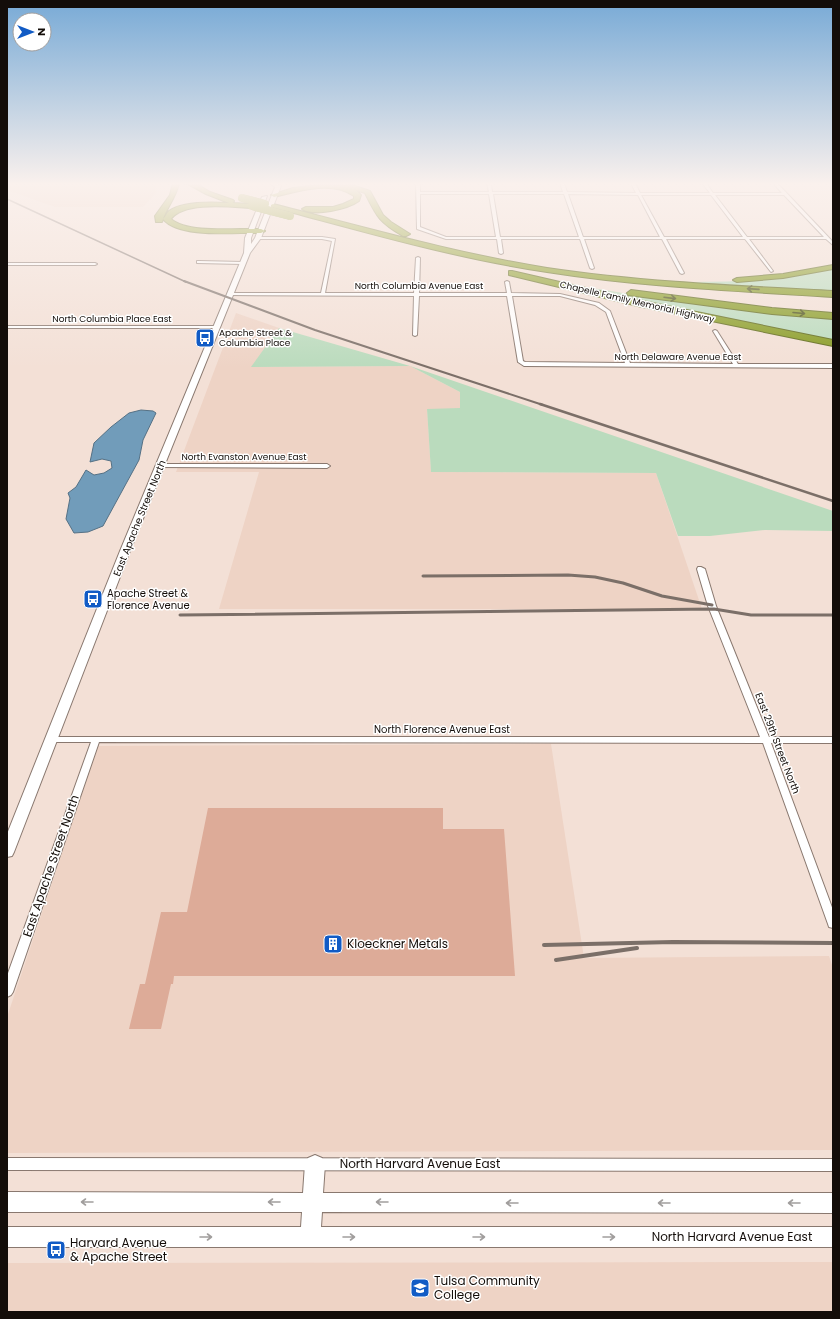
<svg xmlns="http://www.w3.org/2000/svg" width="840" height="1319" font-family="Poppins,sans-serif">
<rect width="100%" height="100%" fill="#f3e0d6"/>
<path fill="#eed3c5" d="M7,183H154L156,193L143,207H55L7,190Z
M236,313L279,328L252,367L410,366L460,392V409H427L431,472L656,473L702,609H219L259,472H176Z
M551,744L584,958L829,956L833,968V1150L7,1153V1017L98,746Z
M833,1262V1312H7V1263Z"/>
<path fill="#badbbd" d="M833,268V292L690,282C738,282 786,280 833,268Z
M592,288L642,296L833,318V340L588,290Z
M279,328L410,366L833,511V531L765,530L710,536H678L656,473L431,472L427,409L460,408V392L410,366L251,367Z"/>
<path fill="#719cba" stroke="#557185" d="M141,410L153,411L156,413L143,440L139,460L103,526L88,532L74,533L66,519L70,498L68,493L76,487L86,470L94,475L104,473L112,468L111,461L102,459L90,462L94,443L111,427L129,413Z"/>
<path fill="#ddab98" d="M208,808H443V829H504L515,976H174L173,984H171L161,1029H129L140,984H145L161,912H187Z"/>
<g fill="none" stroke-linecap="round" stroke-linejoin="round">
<defs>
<path id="street" d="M416,183H420V192H489L487,183H491L492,192H563L560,183H564L567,192L636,193L631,183H635L640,193H710L702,183H706L713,193H782L773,183H777L833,242V245L826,239H749L773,271L771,272L745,239H666L684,273L682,274L680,273L662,239H584L594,268L592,269L590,268L580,239H501L503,253L501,254L499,253L497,239H446L417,229ZM420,194H489L496,237H446L420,227ZM493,194H564L579,237H500ZM568,194L638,195L660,237H583ZM641,195H711L743,237H664ZM715,195H784L824,237H747Z
M258,237H322L335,239L325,293H414L416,258L418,257L420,258L419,293H507L505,282L507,281L509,282L511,293L560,294L599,303L610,311L630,363L733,364L713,331L715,330L717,331L738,364H833V368L524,366L518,362L507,296H419L417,335L415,336L413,335L414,296L228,295V294L230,293H321L332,241L322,239H257ZM512,296H560L595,305L606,312L625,363L525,362L523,361Z
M199,261L243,262L245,263L243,264L197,263V261Z
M7,263H95L97,264L95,265H7Z
M7,326H217L219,327L217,328H7Z
M160,464H327L330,466L327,468L158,467V465Z
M698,567H701L705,569L716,606L769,737H833V743H771L833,910V928L829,927L828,924L763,743L99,742L13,992L11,995L7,997V976L91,742H52L49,741L48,739L49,737H760L708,606L697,569Z
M7,1158L833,1159V1171L7,1170Z"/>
<path id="secondary" d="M277,183L281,186L261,238L250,253L130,551L14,852L12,856L7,857V834L120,551L244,253L245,238L262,197L267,196L251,238V244L255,238L275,187L271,184Z
M315,1155L322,1158L325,1164L323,1193H833V1213L322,1212L321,1227H833V1247H7V1227H301L302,1212H7V1192L303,1193L305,1164L308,1158Z"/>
<path id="highway" d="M173,183H179C176,198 166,208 162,222H156L155,216L170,195Z
M186,183H195L210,192L233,200L234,201L233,203L252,204L255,206L252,208C232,207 184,201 171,219C188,234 238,228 261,229L265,231L261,233C236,232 180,239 163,219C165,217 167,213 169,211C182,201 213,202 229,203L206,194Z
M330,184L346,186L349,184L370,191L383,215L391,222L410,234L406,236H403C379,222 377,217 365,193L356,190L361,195L359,201C348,209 314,217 302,209L306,207H333L343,204L354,199V196C332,180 298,191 274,197L271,195L293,188Z
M273,204C364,227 454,253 547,268C641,282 738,286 833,291V297C738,291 642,287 547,272C453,258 362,231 271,207V205Z
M833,265V269L783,278L737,282L733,280L737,278L783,274Z
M509,271H512L638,300L833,340V346L638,306L509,275Z
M631,290L772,308L833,313V319L772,314L628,295L627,293Z"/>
</defs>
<use href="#street" stroke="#89786f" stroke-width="2"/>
<use href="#secondary" stroke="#89786f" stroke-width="2"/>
<use href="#highway" stroke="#5e6919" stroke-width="2"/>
<use href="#street" fill="#fff" fill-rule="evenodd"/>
<use href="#secondary" fill="#fff" fill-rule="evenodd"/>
<use href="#highway" fill="#879b22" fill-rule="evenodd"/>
<path stroke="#7b6f68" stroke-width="1.5" d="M7,199L186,282"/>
<path stroke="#7b6f68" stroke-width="2" d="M184,281L315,330L543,405"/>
<path stroke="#7b6f68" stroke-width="2.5" d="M540,404L833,501"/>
<path stroke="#7b6f68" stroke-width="3" d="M423,576L568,575L595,577L623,583L662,596L712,605
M180,615L714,609L751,615H833"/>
<path stroke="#7b6f68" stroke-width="4" d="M544,945L673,942L833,943
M556,960L637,948"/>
<defs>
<path id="highway-bridge" d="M242,198L265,204
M252,206L290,216"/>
</defs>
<use href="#highway-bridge" stroke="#5e6919" stroke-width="8" stroke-linecap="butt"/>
<use href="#highway-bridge" stroke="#879b22" stroke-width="8"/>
</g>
<defs><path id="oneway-shaft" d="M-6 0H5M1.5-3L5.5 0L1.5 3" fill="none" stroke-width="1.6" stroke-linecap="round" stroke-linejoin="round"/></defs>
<g stroke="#474d14">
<use href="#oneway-shaft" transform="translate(753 289) rotate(-176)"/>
<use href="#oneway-shaft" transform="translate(670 298) rotate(7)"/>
<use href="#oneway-shaft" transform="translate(799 313) rotate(5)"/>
</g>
<g stroke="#a19e9d">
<use href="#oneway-shaft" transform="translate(87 1202) rotate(180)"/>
<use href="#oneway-shaft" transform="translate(274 1202) rotate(-180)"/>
<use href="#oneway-shaft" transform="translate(382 1202) rotate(-180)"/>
<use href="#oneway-shaft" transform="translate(512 1203) rotate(-180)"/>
<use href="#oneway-shaft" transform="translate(664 1203) rotate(-180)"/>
<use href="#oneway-shaft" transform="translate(794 1203) rotate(-180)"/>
<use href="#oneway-shaft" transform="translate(206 1237)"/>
<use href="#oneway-shaft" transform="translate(349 1237)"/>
<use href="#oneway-shaft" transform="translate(479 1237)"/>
<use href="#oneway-shaft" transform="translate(609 1237)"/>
</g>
<linearGradient id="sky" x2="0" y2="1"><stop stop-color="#78aad6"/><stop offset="0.5" stop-color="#faf1ed"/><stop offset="1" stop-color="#faf1ed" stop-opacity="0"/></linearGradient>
<rect width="840" height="368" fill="url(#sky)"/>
<defs>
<symbol id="bus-square" viewBox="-11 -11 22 22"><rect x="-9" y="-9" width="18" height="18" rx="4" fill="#115bc5" stroke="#fff"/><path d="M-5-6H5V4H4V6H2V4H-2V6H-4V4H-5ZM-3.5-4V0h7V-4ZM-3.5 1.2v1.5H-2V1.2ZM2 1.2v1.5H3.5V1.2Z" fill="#fff"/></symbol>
<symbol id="building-square" viewBox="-11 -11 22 22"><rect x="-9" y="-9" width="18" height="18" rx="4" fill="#115bc5" stroke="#fff"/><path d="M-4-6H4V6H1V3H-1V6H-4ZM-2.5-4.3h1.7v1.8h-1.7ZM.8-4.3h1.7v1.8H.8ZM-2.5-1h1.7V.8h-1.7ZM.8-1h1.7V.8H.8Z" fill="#fff"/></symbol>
<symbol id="university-square" viewBox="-11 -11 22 22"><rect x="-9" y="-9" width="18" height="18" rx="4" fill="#115bc5" stroke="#fff"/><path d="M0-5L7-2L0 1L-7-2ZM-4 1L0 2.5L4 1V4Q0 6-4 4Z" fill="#fff"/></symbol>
</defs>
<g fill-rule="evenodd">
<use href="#bus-square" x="194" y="327" width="22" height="22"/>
<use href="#bus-square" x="82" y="588" width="22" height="22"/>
<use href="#building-square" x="322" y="933" width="22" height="22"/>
<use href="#bus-square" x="45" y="1239" width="22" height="22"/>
<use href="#university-square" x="409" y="1277" width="22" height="22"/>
</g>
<g text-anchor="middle" stroke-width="3" stroke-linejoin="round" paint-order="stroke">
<g font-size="9" fill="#130d09" stroke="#fff">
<text x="419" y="289">North Columbia Avenue East</text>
<text transform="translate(637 302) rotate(13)" y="3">Chapelle Family Memorial Highway</text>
<text x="112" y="322">North Columbia Place East</text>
<text x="678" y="360">North Delaware Avenue East</text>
<text x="244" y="460">North Evanston Avenue East</text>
</g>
<g font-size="9" fill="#130d09" stroke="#fff" text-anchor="start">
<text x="219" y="336">Apache Street &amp;<tspan x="219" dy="10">Columbia Place</tspan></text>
</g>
<g font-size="10" fill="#130d09" stroke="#fff">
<text transform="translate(139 518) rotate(-68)" y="4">East Apache Street North</text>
<text x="442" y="733">North Florence Avenue East</text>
<text transform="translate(778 743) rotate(69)" y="4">East 29th Street North</text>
</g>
<g font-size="10" fill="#130d09" stroke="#fff" text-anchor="start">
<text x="107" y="597">Apache Street &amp;<tspan x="107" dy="12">Florence Avenue</tspan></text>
</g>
<g font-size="12" fill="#130d09" stroke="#fff">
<text transform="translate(51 866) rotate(-71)" y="4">East Apache Street North</text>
<text x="420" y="1168">North Harvard Avenue East</text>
<text x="732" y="1241">North Harvard Avenue East</text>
</g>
<g font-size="12" fill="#130d09" stroke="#fff" text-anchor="start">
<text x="347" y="948">Kloeckner Metals</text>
<text x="70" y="1247">Harvard Avenue<tspan x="70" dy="14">&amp; Apache Street</tspan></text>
<text x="434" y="1285">Tulsa Community<tspan x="434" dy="14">College</tspan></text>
</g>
</g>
<rect width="840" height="1319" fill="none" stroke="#130d09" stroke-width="16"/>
<g transform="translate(32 32) rotate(90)"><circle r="19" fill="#ffffff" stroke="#a19e9d"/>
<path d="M0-3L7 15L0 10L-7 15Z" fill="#115bc5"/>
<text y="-6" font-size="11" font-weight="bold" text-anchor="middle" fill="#130d09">N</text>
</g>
</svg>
